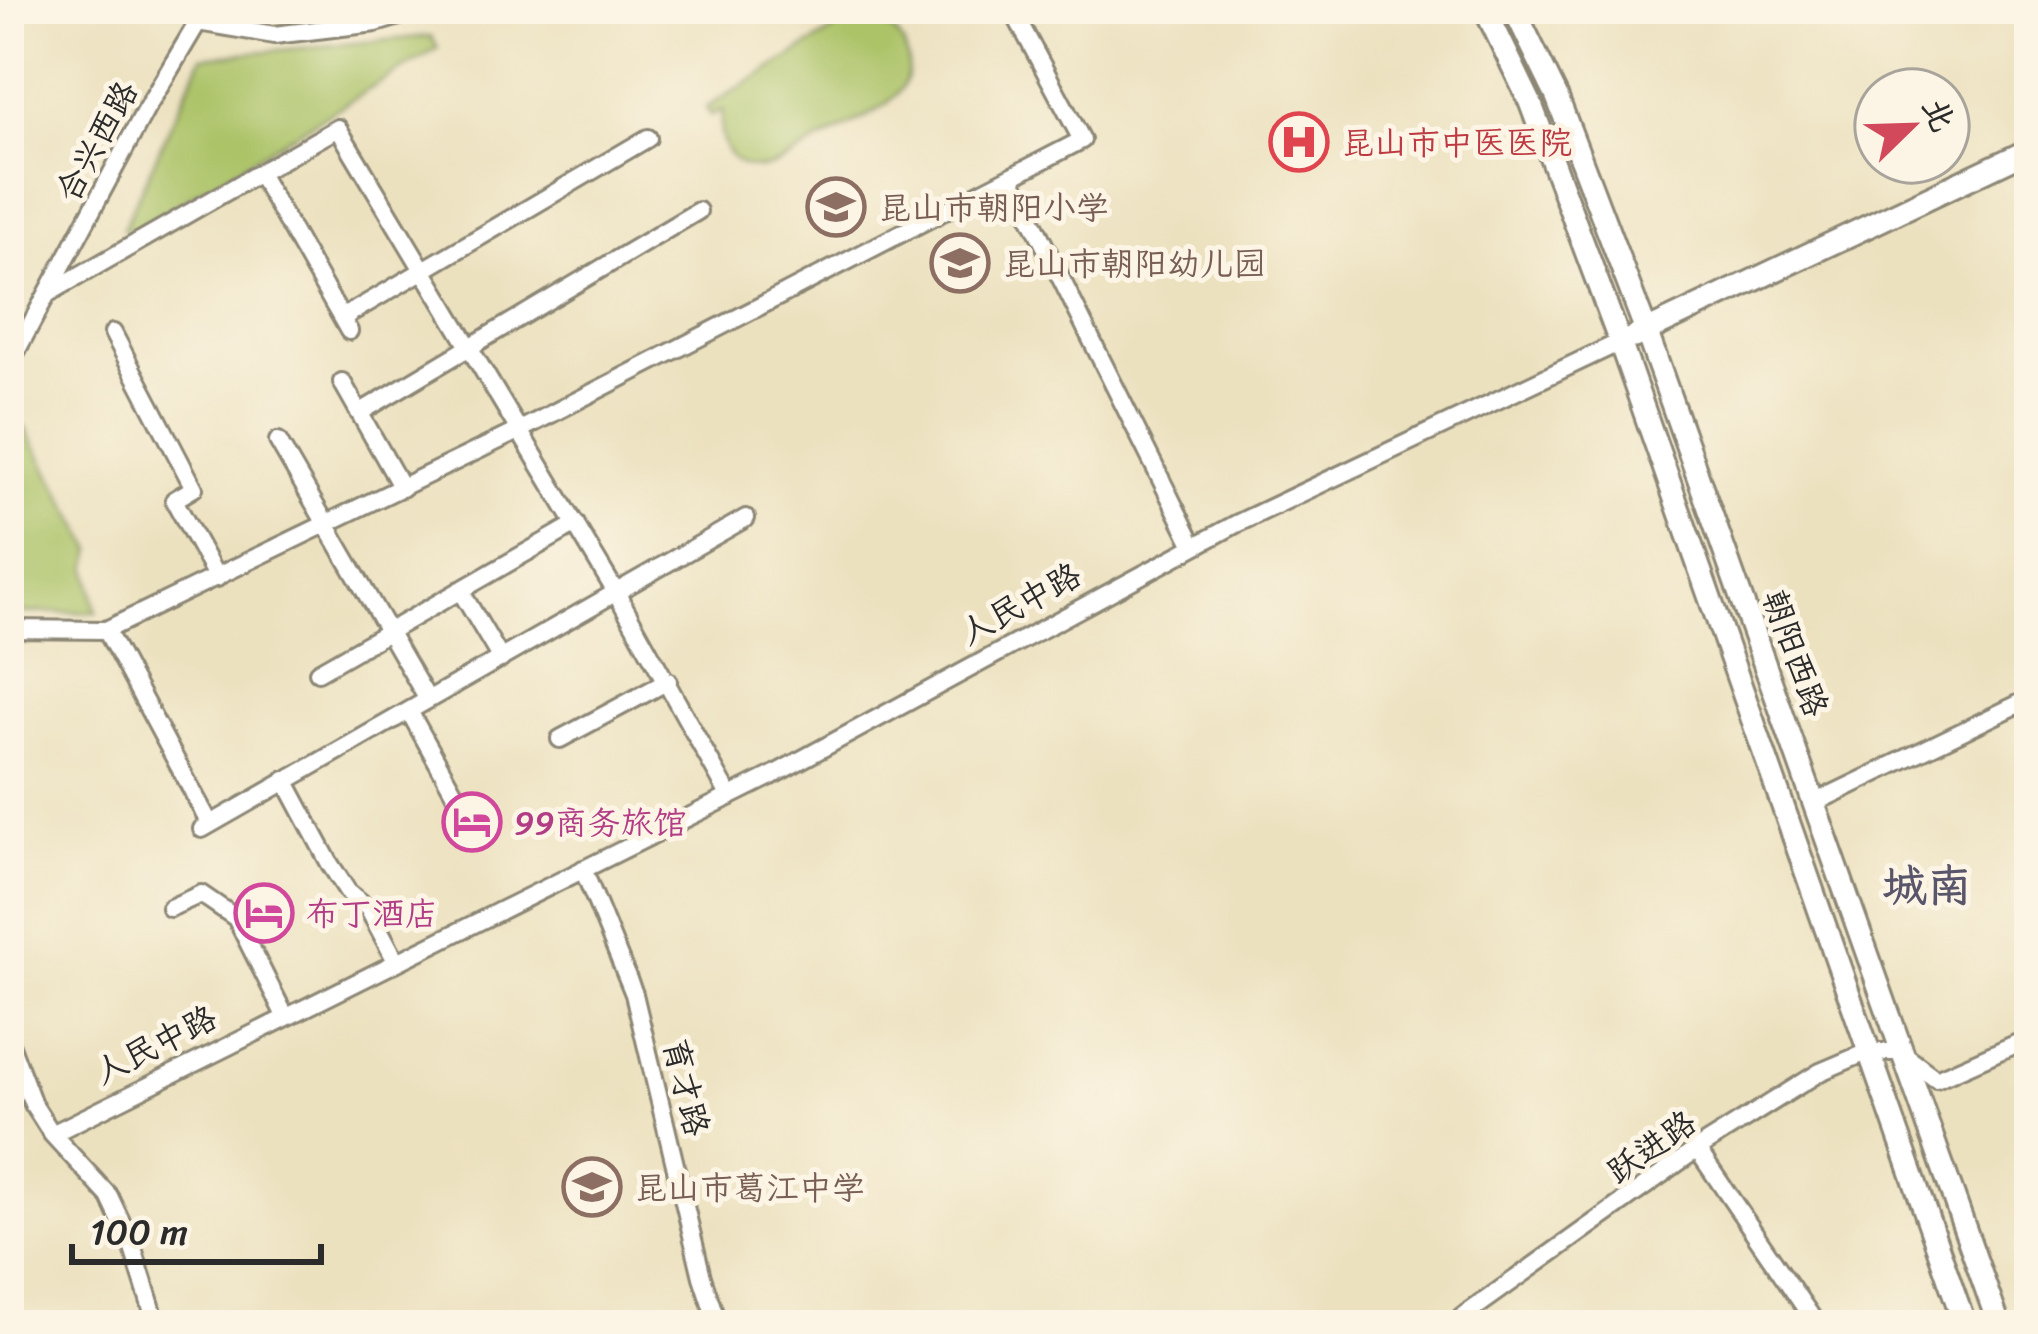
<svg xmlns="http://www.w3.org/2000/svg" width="2038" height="1334" font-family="Sriracha,'LXGW WenKai TC',sans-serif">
<rect width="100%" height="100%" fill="#fcf5e5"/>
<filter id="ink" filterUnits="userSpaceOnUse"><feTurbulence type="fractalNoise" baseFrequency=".00833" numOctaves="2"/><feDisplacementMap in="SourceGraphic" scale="24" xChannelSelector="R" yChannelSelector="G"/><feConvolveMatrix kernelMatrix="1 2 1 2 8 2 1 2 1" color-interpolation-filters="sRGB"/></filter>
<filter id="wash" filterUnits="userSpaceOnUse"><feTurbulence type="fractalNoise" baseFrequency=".004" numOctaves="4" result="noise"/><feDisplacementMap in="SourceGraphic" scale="48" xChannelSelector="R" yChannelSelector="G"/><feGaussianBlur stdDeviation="2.7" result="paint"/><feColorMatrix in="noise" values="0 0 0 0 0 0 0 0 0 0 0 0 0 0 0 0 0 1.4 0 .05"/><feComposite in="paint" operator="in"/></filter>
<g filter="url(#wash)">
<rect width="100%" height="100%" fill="#ece1bf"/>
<path fill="#acc368" stroke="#6c774a" stroke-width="3" d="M869,9H892L875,20C891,27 901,35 906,52C922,100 855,121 823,139C805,148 783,166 763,168C728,171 716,138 723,110L711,116L706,108Z
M431,36L438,48L135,230L123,229L202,57Z
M24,427L93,550L88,568L96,612L9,613V463Z"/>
</g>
<g filter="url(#ink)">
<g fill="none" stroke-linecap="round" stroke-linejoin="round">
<defs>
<path id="minor" d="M198,22L274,35L376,23L423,9
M259,173L349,331
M1011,178L1194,546
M47,294L338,128L617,594L730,797
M342,318L648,138
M113,333L194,488L174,500L217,578
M9,365L145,111L198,22L197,9
M342,382L402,488
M359,413L698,211
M278,441L428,700
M460,590L501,659
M9,629L106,630L520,430L1082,140L1012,9
M106,630L210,824
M318,672L576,524
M409,711L466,814
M560,739L668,681
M285,780L330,864L348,892L368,908L396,961
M1814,803L2029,699
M202,829L746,518
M583,869L634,994L702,1277L718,1325
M170,908L201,894L236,918L285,1016
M9,1041L33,1104L52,1134L109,1196L132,1245L157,1325
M52,1134L773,775L1236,524L1620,342
M1697,1149L1817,1325
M1451,1325L1697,1149L1820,1072L1867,1052H1900L1936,1079L2029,1038"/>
<path id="major" d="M1485,9L1530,102L1620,342L1965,1325
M1514,9L1557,97L1647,333L1999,1325
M1634,337L2029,150"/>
</defs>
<use href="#minor" stroke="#8c8675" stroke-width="22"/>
<use href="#major" stroke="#8c8675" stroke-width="27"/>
<use href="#minor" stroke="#fff" stroke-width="16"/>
<use href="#major" stroke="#fff" stroke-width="21"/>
</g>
</g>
<defs>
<symbol id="hospital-ring" viewBox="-11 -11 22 22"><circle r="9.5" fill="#fcf5e5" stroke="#e0444e" stroke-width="1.5"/><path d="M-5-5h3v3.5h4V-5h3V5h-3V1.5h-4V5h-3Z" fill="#e0444e"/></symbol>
<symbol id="school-ring" viewBox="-11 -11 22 22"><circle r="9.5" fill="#fcf5e5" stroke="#8d6e63" stroke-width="1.5"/><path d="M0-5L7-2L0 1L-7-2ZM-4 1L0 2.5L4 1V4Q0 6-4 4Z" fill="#8d6e63"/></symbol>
<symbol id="hotel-ring" viewBox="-11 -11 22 22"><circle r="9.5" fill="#fcf5e5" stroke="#d1479c" stroke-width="1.5"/><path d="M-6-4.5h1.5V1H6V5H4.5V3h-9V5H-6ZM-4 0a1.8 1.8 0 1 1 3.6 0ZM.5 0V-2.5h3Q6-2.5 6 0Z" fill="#d1479c"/></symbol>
</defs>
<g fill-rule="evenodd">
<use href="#hospital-ring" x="1266" y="109" width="66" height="66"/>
<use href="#school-ring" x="803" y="174" width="66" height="66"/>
<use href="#school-ring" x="927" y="230" width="66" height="66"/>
<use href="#hotel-ring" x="439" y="789" width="66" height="66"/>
<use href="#hotel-ring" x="231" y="880" width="66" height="66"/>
<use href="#school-ring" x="559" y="1154" width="66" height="66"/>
</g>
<g text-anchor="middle" stroke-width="10" stroke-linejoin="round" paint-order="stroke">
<g font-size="33" fill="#2b2b2b" stroke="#fcf5e5">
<text transform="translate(96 141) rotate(-61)" y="12">合兴西路</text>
<text transform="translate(1020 603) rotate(-29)" y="12">人民中路</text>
<text transform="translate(1796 653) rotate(70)" y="12">朝阳西路</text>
<text transform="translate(155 1044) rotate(-27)" y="12">人民中路</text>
<text transform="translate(687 1087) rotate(76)" y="12">育才路</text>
<text transform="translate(1651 1146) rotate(-35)" y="12">跃进路</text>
</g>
<g font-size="33" fill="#be3a42" stroke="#fcf5e5" text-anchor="start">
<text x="1341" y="154">昆山市中医医院</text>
</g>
<g font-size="33" fill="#785e54" stroke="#fcf5e5" text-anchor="start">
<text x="878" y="219">昆山市朝阳小学</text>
<text x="1002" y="275">昆山市朝阳幼儿园</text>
<text x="634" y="1199">昆山市葛江中学</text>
</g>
<g font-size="33" fill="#b23c85" stroke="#fcf5e5" text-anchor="start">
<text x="514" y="834">99商务旅馆</text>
<text x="306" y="925">布丁酒店</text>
</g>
<g font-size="45" font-weight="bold" fill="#59556a" stroke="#fcf5e5">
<text x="1927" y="901">城南</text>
</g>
</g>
<rect width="2038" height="1334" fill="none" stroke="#fcf5e5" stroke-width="48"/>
<g transform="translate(1912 126) rotate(67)"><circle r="57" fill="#fcf5e5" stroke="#a8a49b" stroke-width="3"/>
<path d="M0-9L21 45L0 30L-21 45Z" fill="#d1495b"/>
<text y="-18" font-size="33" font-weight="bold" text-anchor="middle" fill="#2b2b2b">北</text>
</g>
<path d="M72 1244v18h249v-18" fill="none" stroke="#2b2b2b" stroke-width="6"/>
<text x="90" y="1244" font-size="36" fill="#2b2b2b" stroke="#fcf5e5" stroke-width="9" paint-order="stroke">100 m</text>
</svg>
